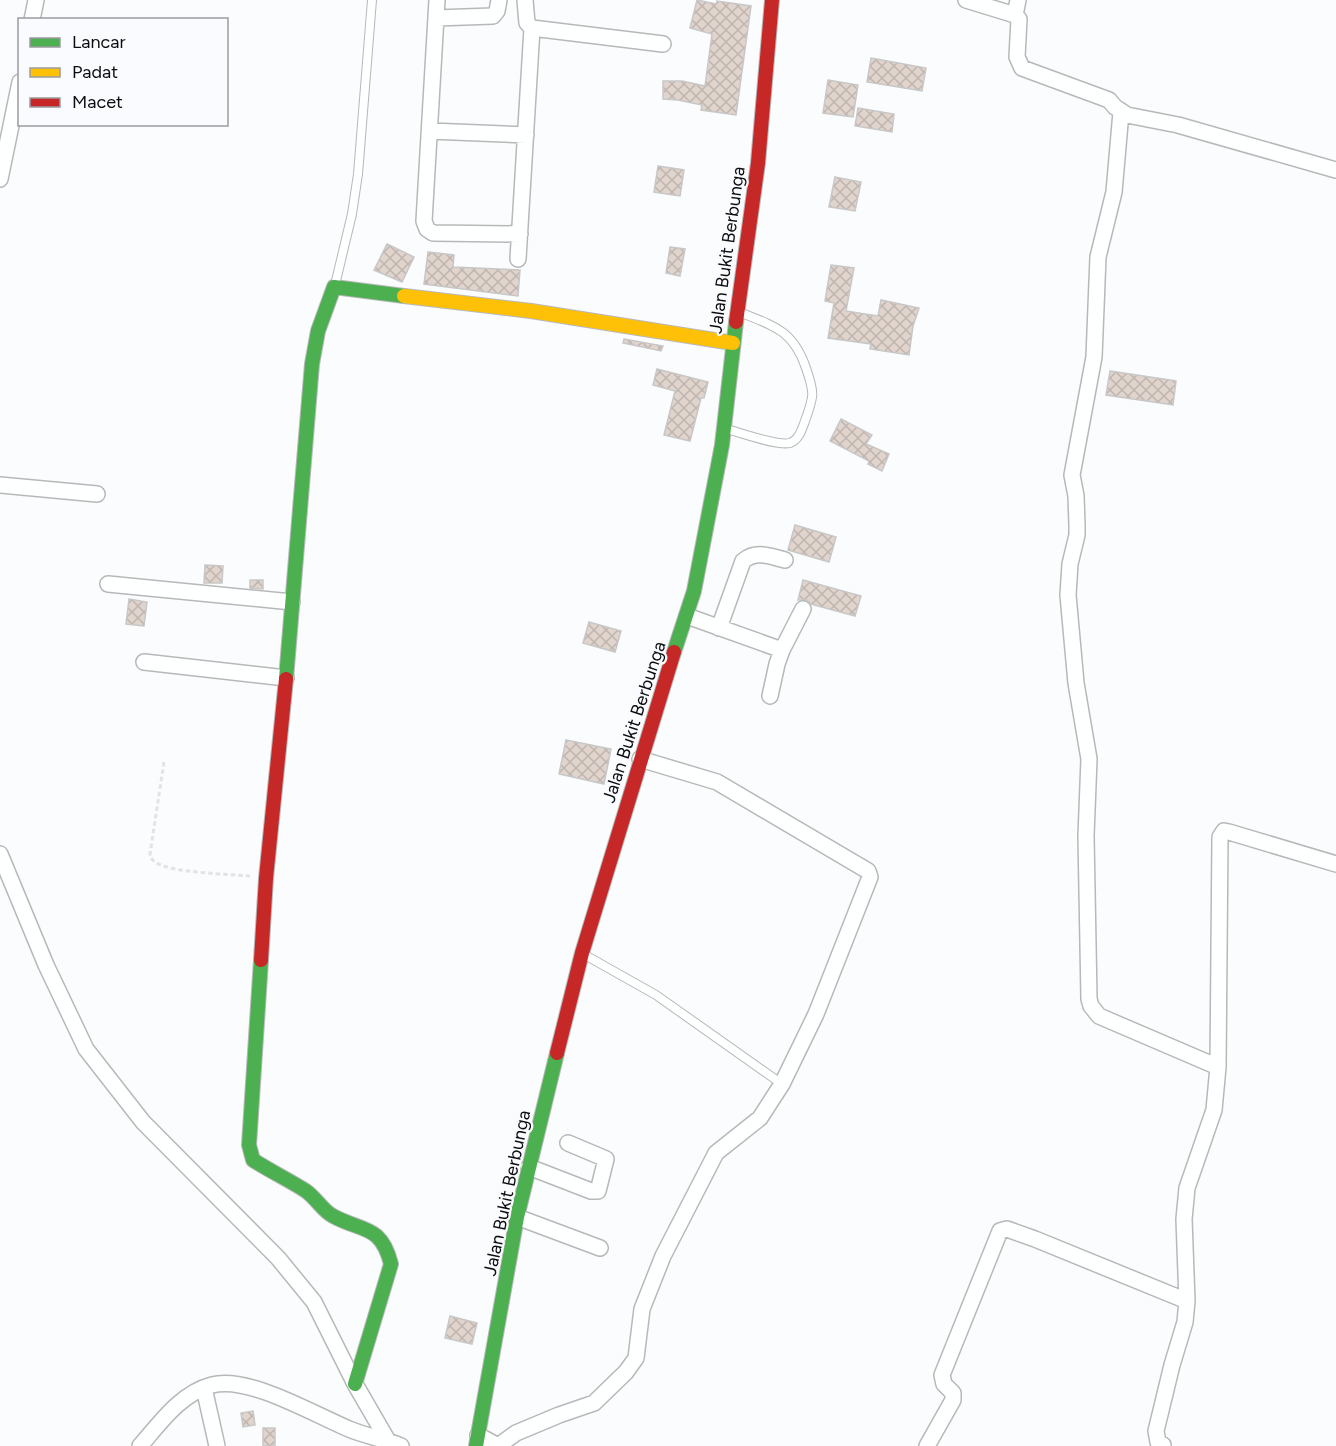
<svg xmlns="http://www.w3.org/2000/svg" width="1336" height="1446" font-family="Figtree,sans-serif">
<defs>
<pattern id="building-cross-hatch" width="8" height="8" patternUnits="userSpaceOnUse" patternTransform="scale(1.5)"><rect width="8" height="8" fill="#e0d4cd"/><path d="M0 0l8 8M0 8l8-8" fill="none" stroke="#bfb5af"/></pattern>
</defs>
<rect width="100%" height="100%" fill="#fbfcfd"/>
<path fill="url(#building-cross-hatch)" stroke="#c8c7c7" stroke-width="1.5" d="M697,0L716,4L717,1L751,6L736,115L701,110L702,105L678,100L663,99V81H682L705,86L712,34L690,28Z
M871,58L926,68L922,91L867,82Z
M828,80L858,85L853,117L823,113Z
M858,108L894,114L892,132L855,126Z
M658,166L684,170L680,196L654,192Z
M835,177L861,182L855,211L829,207Z
M387,244L414,257L402,282L374,270Z
M670,247L685,249L680,276L666,273Z
M428,252L454,255L453,267L520,270L518,296L424,284Z
M831,265L854,268L846,311L878,316L881,300L919,308L913,326L909,355L870,349L871,344L828,338L834,303L825,301Z
M624,339L663,346L661,351L623,343Z
M657,369L708,382L704,398H701L690,441L664,435L675,391L653,385Z
M1110,371L1176,381L1173,405L1106,395Z
M841,419L872,435L866,444L889,454L882,471L868,464L869,461L830,441Z
M795,525L836,537L829,562L788,550Z
M205,565L223,566L222,583H204Z
M250,580H263V589L250,588Z
M803,580L861,596L855,616L811,604L807,600H798Z
M129,599L147,602L144,626L126,624Z
M589,622L621,631L615,652L583,643Z
M566,740L611,749L604,784L559,774Z
M450,1316L477,1323L472,1344L445,1338Z
M253,1411L255,1425L243,1427L241,1413Z
M263,1428H275V1446H263Z"/>
<g fill="none" stroke-linecap="round" stroke-linejoin="round">
<defs>
<path id="lane" d="M335,285L352,214L358,174L372,0
M727,429C740,433 778,446 790,443C799,440 802,429 805,421C814,396 815,394 806,368C793,330 774,326 739,312
M585,955L656,995L782,1084"/>
<path id="street" d="M437,0L424,221L427,229L433,233L520,234
M525,0L527,23L532,28L663,44
M966,0L1015,15
M1018,0L1015,15L1019,19L1017,57L1022,68L1109,100L1115,107L1127,115L1178,125L1336,170
M436,18L493,16L497,11L499,0
M32,20L36,0
M1121,112L1114,192L1098,257L1094,357L1072,475L1076,496L1077,525V535L1070,564L1068,595L1076,683L1089,759L1086,836L1089,999L1091,1006L1099,1016L1218,1067
M430,131L526,135
M0,179L20,82
M518,259L532,28
M0,485L97,494
M108,584L292,602
M687,616L782,650
M719,628L743,561C756,550 769,556 785,560
M144,662L286,678
M770,696L777,664L782,650L803,609
M0,854L46,965L86,1049L143,1122L278,1258L314,1302L355,1384L388,1441
M529,1167L591,1191H598L606,1159L568,1143
M517,1217L600,1248
M204,1388L217,1446
M478,1435L498,1446L516,1433L559,1415L594,1403L626,1372L636,1358L642,1309L663,1256L716,1153L760,1118L782,1084L816,1014L870,877L868,871L717,782L640,759
M1163,1445L1158,1442L1156,1431L1172,1365L1185,1322L1187,1301L1184,1219L1187,1188L1214,1110L1218,1067L1220,837L1224,831L1229,832L1336,864
M140,1446C160,1423 181,1393 212,1385C248,1375 315,1415 349,1429C366,1436 384,1439 401,1446
M927,1446L953,1400V1393L944,1384L942,1375L1000,1231L1007,1229L1035,1239L1187,1301"/>
<path id="fast" d="M674,652L694,591L722,445L736,322
M286,679L312,364L318,331L334,287L404,296
M261,960L249,1145L253,1160C270,1171 289,1180 306,1191C316,1198 323,1211 333,1216C362,1232 381,1224 391,1264L355,1384
M476,1446L517,1217L557,1053"/>
<path id="slow" d="M404,296L531,311L733,343"/>
<path id="jam" d="M736,322L758,163L772,0
M261,960L266,878L286,679
M557,1053L582,953L674,652"/>
</defs>
<use href="#lane" stroke="#b7b8ba" stroke-width="10"/>
<use href="#street" stroke="#b7b8ba" stroke-width="18"/>
<use href="#fast" stroke="#b7b8ba" stroke-width="16"/>
<use href="#slow" stroke="#b7b8ba" stroke-width="16"/>
<use href="#jam" stroke="#b7b8ba" stroke-width="16"/>
<path stroke="#e3e3e4" stroke-width="3" stroke-dasharray="4.5 3" stroke-linecap="butt" d="M164,762L150,854C151,858 151,859 155,862C171,873 228,874 250,876"/>
<use href="#lane" stroke="#feffff" stroke-width="8"/>
<use href="#street" stroke="#feffff" stroke-width="15"/>
<use href="#fast" stroke="#4caf50" stroke-width="14"/>
<use href="#slow" stroke="#ffc107" stroke-width="14"/>
<use href="#jam" stroke="#c62828" stroke-width="14"/>
</g>
<g text-anchor="middle" stroke-width="4.5" stroke-linejoin="round" paint-order="stroke">
<g font-size="18" fill="#0c0d0f" stroke="#fafbfe">
<text transform="translate(727 250) rotate(-82)" y="6">Jalan Bukit Berbunga</text>
<text transform="translate(634 722) rotate(-72)" y="6">Jalan Bukit Berbunga</text>
<text transform="translate(507 1193) rotate(-78)" y="6">Jalan Bukit Berbunga</text>
</g>
</g>
<rect x="18" y="18" width="210" height="108" fill="#fafbfe" stroke="#9b9c9e" stroke-width="1.5"/>
<rect x="30" y="38" width="30" height="9" fill="#4caf50" stroke="#9b9c9e" stroke-width="1.5"/>
<text x="72" y="48" font-size="18" fill="#0c0d0f">Lancar</text>
<rect x="30" y="68" width="30" height="9" fill="#ffc107" stroke="#9b9c9e" stroke-width="1.5"/>
<text x="72" y="78" font-size="18" fill="#0c0d0f">Padat</text>
<rect x="30" y="98" width="30" height="9" fill="#c62828" stroke="#9b9c9e" stroke-width="1.5"/>
<text x="72" y="108" font-size="18" fill="#0c0d0f">Macet</text>
</svg>
